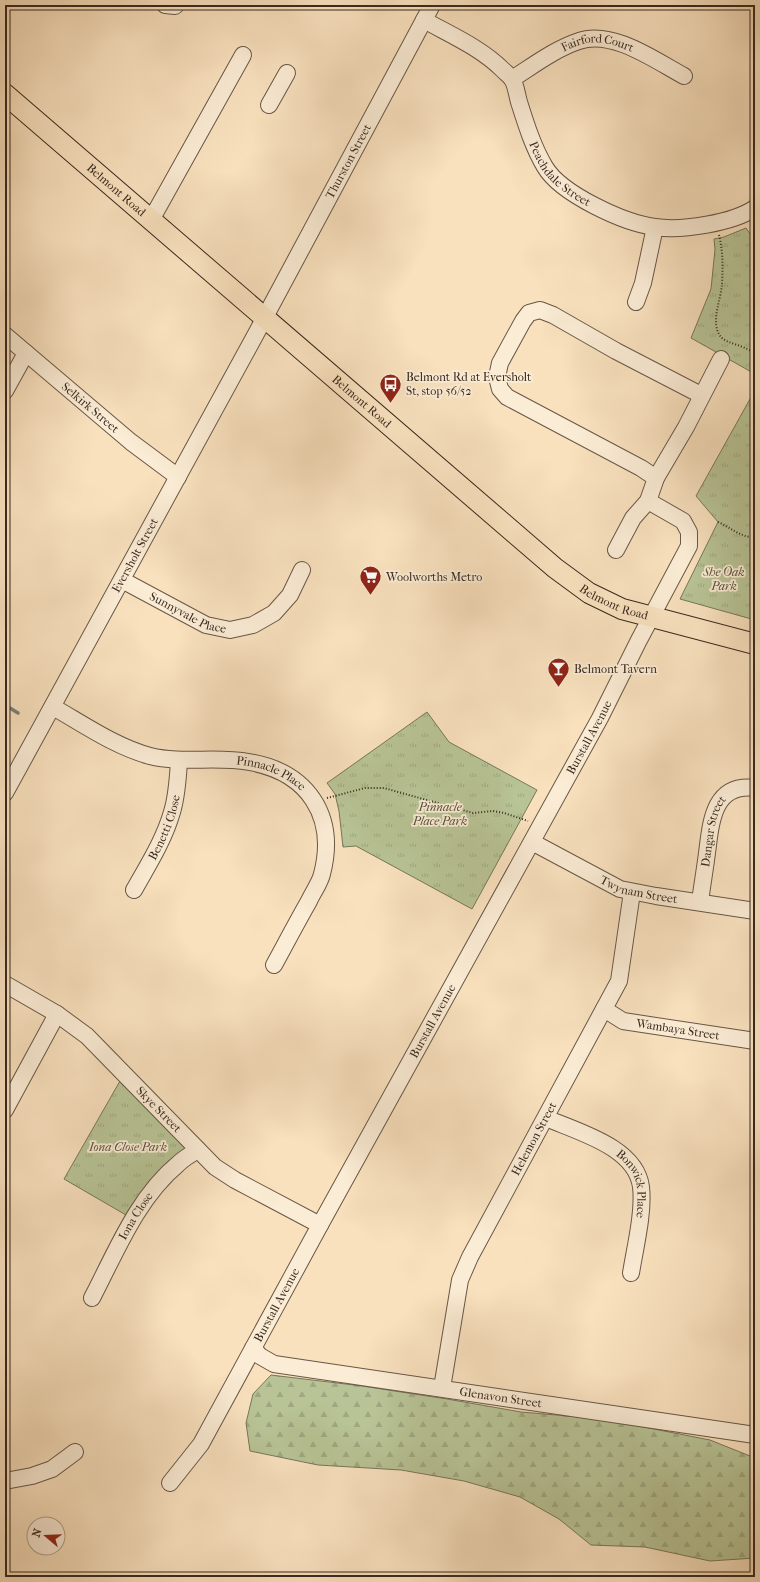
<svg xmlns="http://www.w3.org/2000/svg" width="760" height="1582" font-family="'IM FELL French Canon',serif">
<defs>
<pattern id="forest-firs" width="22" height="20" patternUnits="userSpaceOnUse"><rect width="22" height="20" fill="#b8c496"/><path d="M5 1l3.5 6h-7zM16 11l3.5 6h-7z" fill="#9fa881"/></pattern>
<pattern id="park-tufts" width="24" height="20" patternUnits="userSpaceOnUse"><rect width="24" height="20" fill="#b8c496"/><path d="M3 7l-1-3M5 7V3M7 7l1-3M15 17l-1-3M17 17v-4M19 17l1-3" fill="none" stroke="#9fa881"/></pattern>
</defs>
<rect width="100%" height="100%" fill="#f9e1be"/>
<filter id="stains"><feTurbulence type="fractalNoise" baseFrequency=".005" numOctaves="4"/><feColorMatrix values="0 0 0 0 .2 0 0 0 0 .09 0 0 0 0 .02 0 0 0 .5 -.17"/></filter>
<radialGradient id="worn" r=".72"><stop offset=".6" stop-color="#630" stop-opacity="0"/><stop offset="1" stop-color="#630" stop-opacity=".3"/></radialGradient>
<path fill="url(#forest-firs)" stroke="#78765a" d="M271,1375L362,1386L447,1399L521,1412L603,1419L710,1440L755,1458V1558L710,1561L645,1547L591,1545L559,1519L520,1497L464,1481L401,1470L318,1465L250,1451L246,1423L253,1394Z"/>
<path fill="url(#park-tufts)" stroke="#78765a" d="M746,228L755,241V374L691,338L711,289L715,249L714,239L724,237Z
M755,390V620L680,599L718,522L696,496Z
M427,712L449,742L537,790L472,909L356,846L343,847L339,811L335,794L327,783Z
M120,1081L186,1149L126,1215L64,1179Z"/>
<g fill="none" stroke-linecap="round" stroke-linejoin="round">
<path stroke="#79807d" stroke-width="3.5" d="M5,705L18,713"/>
<defs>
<g id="minor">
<path d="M165,5L175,6L176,5"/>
<path id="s1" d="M424,20C451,35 481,48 503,70C506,73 510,76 512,79C516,85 517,95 519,102C526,124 533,147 545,167C561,194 624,223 655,227C682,231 733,223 755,208"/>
<path id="s2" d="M512,79C534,65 555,49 579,41C612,29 656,61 684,76"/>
<path d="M269,105L287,73"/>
<path d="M151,220L243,55"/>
<path d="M636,302L643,283L655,227"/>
<path id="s3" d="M5,335L131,442L178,477"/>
<path d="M5,391L26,353"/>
<path d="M656,478L641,468L507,397L500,389L497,377L500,363L523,321L529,313L540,310L553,315L616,351L701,395"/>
<path d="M616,550L633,518L648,501L656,478L686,427L721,359"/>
<path id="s4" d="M122,580L206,625L230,630L253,625L274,613L290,595L302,570"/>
<path id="s5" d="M53,707C83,724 116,747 150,756C182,764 216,756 249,762C308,772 337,816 322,874C320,883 313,892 309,901C297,922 286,943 274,965"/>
<path id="s6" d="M5,793L257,332L432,5"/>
<path id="s7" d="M532,842L620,889L656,896L755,911"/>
<path id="s8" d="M134,890C148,865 164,840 172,812C177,796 178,778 179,761"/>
<path id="s9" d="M700,902C702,886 705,869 707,853C711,822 713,783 755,788"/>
<path id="s10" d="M5,984L57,1014L87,1036L215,1167L235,1180L320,1225"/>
<path id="s11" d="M604,1009L623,1021L755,1041"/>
<path d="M5,1110L57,1014"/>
<path id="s12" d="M546,1118C578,1132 636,1147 641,1187C644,1212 635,1248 631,1273"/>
<path id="s13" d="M92,1298C116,1252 137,1198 178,1164C184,1158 191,1154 198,1150"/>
<path id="s14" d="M253,1348L260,1356L274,1364L755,1435"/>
<path id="s15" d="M442,1388L460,1280L470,1257L619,981L632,892"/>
<path d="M5,1481L32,1476L52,1469L75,1452"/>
<path id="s16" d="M170,1483L201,1444L320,1225L600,718L639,640L689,546V532L683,521L648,501"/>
</g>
<g id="major">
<path id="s17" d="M5,94L555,568L589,593L622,609L755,644"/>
</g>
</defs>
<use href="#minor" stroke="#685746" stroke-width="18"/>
<use href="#major" stroke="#38291e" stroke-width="22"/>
<path stroke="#38291e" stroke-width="2" stroke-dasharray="1 2" stroke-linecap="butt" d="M719,235C723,251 723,268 722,284C721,300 709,325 722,338C728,344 745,345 755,354
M718,522C730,527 741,538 755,537
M327,798L365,788H384L473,813L493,811L504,813L528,821"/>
<use href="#minor" stroke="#fbecd5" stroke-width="16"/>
<use href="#major" stroke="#f9e1be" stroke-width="20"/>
</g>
<defs>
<symbol id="bus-pin" viewBox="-11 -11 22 30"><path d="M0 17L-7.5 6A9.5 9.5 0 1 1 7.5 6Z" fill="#8f2418" stroke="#fbecd5"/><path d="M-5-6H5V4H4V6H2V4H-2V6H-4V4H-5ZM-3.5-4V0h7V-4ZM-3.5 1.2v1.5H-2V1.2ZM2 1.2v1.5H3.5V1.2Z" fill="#fff"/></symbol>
<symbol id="supermarket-pin" viewBox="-11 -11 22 30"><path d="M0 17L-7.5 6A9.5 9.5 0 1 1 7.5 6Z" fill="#8f2418" stroke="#fbecd5"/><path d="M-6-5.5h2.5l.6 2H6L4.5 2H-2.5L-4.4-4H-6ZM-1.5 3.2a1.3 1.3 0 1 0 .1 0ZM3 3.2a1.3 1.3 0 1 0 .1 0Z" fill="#fff"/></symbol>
<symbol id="bar-pin" viewBox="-11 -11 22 30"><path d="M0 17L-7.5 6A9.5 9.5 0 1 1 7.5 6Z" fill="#8f2418" stroke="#fbecd5"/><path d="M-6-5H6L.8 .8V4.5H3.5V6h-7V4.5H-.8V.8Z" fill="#fff"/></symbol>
</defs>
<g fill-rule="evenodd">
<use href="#bus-pin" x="378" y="372" width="25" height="34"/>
<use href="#supermarket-pin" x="358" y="564" width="25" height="34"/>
<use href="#bar-pin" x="546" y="656" width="25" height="34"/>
</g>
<g text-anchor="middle" stroke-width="3.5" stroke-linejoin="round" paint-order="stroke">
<g font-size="12" fill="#38291e" stroke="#fbecd5">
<text dy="4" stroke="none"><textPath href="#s2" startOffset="96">Fairford Court</textPath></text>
<text dy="4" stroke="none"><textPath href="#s6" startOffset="719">Thurston Street</textPath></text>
<text dy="4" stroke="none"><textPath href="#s1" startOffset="216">Peachdale Street</textPath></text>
<text dy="4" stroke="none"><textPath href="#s17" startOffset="147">Belmont Road</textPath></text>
<text dy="4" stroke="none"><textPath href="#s17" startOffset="471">Belmont Road</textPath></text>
<text dy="4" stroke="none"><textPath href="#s3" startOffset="112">Selkirk Street</textPath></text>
<text dy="4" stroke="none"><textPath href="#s6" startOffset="271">Eversholt Street</textPath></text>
<text dy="4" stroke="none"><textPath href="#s17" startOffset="795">Belmont Road</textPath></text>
<text dy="4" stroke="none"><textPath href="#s4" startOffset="74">Sunnyvale Place</textPath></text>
<text dy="4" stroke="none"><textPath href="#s16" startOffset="856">Burstall Avenue</textPath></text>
<text dy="4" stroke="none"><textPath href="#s5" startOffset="233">Pinnacle Place</textPath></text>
<text dy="4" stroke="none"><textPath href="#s8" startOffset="70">Benetti Close</textPath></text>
<text dy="4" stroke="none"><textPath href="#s9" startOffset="72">Dangar Street</textPath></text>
<text dy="4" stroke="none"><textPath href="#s7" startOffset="118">Twynam Street</textPath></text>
<text dy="4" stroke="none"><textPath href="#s16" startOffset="532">Burstall Avenue</textPath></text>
<text dy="4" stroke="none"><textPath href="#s11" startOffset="78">Wambaya Street</textPath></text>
<text dy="4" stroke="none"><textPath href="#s10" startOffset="200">Skye Street</textPath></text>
<text dy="4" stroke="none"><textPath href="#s15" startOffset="269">Helemon Street</textPath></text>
<text dy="4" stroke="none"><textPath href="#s12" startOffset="117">Bonwick Place</textPath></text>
<text dy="4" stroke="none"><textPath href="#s13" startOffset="93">Iona Close</textPath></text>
<text dy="4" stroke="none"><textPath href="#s16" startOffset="208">Burstall Avenue</textPath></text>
<text dy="4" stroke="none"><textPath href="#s14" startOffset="256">Glenavon Street</textPath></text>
</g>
<g font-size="12" fill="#38291e" stroke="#fbecd5" text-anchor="start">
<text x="406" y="381">Belmont Rd at Eversholt<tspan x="406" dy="14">St, stop 56/52</tspan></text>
<text x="386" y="581">Woolworths Metro</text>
<text x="574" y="673">Belmont Tavern</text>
</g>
<g font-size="12" font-style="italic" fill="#58503c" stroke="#fbecd5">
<text x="724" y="576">She Oak<tspan x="724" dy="14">Park</tspan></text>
<text x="440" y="811">Pinnacle<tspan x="440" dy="14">Place Park</tspan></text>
<text x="128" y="1151">Iona Close Park</text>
</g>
</g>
<rect width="760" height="1582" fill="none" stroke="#f9e1be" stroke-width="20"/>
<rect x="6" y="6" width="748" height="1570" fill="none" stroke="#38291e" stroke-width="2"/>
<rect x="10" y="10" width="740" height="1562" fill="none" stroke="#38291e"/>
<g transform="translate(46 1536) rotate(289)"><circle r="19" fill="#fbecd5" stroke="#ad9e8c"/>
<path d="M0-3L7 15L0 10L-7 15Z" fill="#8f2418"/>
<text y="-6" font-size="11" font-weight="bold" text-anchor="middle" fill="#38291e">N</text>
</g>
<rect width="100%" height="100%" filter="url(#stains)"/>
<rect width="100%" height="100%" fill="url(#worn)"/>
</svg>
